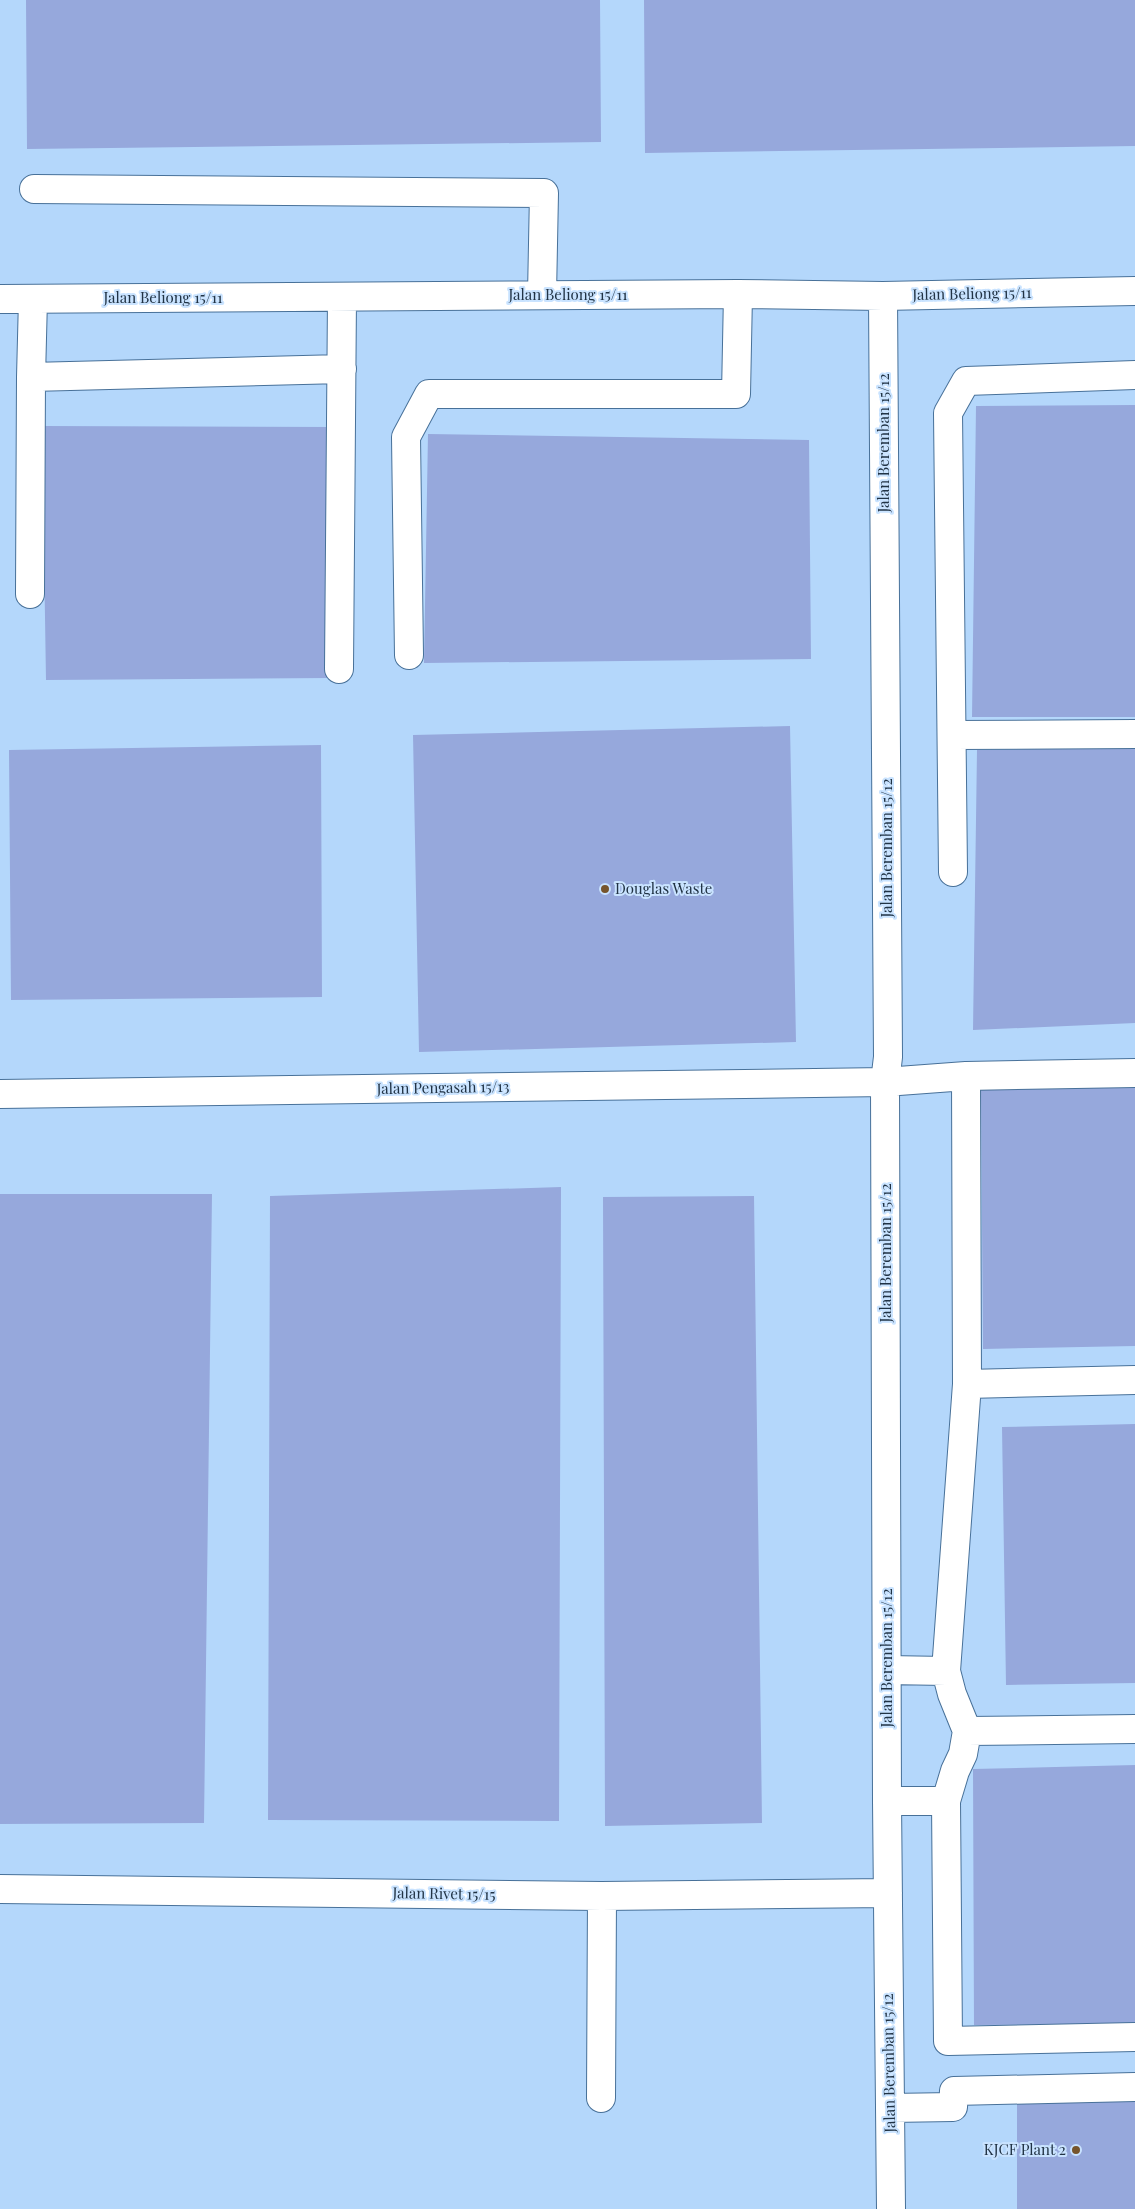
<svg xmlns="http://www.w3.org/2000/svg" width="1135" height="2209" font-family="'Playfair Display',serif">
<rect width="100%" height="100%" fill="#b4d7fb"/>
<path fill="#96a8dc" d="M26,0H600L601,142L27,149Z
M644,0H1135V146L645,153Z
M1135,405V717H972L976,406Z
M42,426L333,427L329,678L46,680Z
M428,434L809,440L811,659L424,663Z
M790,726L796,1042L419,1052L413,735Z
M321,745L322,997L11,1000L9,750Z
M1135,747V1023L973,1030L977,750Z
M1135,1087V1346L983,1349L981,1090Z
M561,1187L559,1821L268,1820L270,1196Z
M0,1194H212L204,1823L0,1824Z
M754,1196L762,1823L605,1826L603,1197Z
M1135,1424V1683L1006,1685L1002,1427Z
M1135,1765V2024L974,2025L973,1769Z
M1017,2090H1135V2209H1017Z"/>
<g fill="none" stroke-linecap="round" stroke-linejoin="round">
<defs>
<path id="minor" d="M34,189L544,193L542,295
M883,296L888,1057L885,1082L887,1801L891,2209
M0,299L738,294L883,296L1135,291
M33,299L31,377L342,369
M30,594L31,377
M409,655L406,437L429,394H736L738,294
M339,669L342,297
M952,735L1135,734
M953,872L948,413L966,381L1135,375
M966,1076L967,1384L946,1671L952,1694L967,1731L963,1754L955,1771L946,1801L948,2041L1135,2037
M0,1094L885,1082L966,1076L1135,1073
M967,1384L1135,1380
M887,1670L946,1671
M967,1731L1135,1729
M887,1801H946
M0,1889L602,1896L888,1893
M601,2098L602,1896
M890,2108L953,2107L954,2091L1135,2087"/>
</defs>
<use href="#minor" stroke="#487199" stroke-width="30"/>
<use href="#minor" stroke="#fff" stroke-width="28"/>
</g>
<g fill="#76542c" stroke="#c9e3ff" stroke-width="2">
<circle cx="605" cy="889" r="5"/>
<circle cx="1076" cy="2150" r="5"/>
</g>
<g text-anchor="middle" stroke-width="4" stroke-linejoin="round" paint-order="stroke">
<g font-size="15" fill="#213345" stroke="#c9e3ff">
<text transform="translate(972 294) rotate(-1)" y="5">Jalan Beliong 15/11</text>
<text x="568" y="300">Jalan Beliong 15/11</text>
<text x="163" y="303">Jalan Beliong 15/11</text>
<text transform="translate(884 443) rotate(-90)" y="5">Jalan Beremban 15/12</text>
<text transform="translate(887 848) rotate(-90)" y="5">Jalan Beremban 15/12</text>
<text transform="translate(443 1088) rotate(-1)" y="5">Jalan Pengasah 15/13</text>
<text transform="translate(886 1253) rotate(-90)" y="5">Jalan Beremban 15/12</text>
<text transform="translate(887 1658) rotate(-90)" y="5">Jalan Beremban 15/12</text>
<text transform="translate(444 1894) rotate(1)" y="5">Jalan Rivet 15/15</text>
<text transform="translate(889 2063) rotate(-91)" y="5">Jalan Beremban 15/12</text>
</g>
<g font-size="15" fill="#213345" stroke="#c9e3ff" text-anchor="start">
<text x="615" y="894">Douglas Waste</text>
<text x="1066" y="2155" text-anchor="end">KJCF Plant 2</text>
</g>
</g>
</svg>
